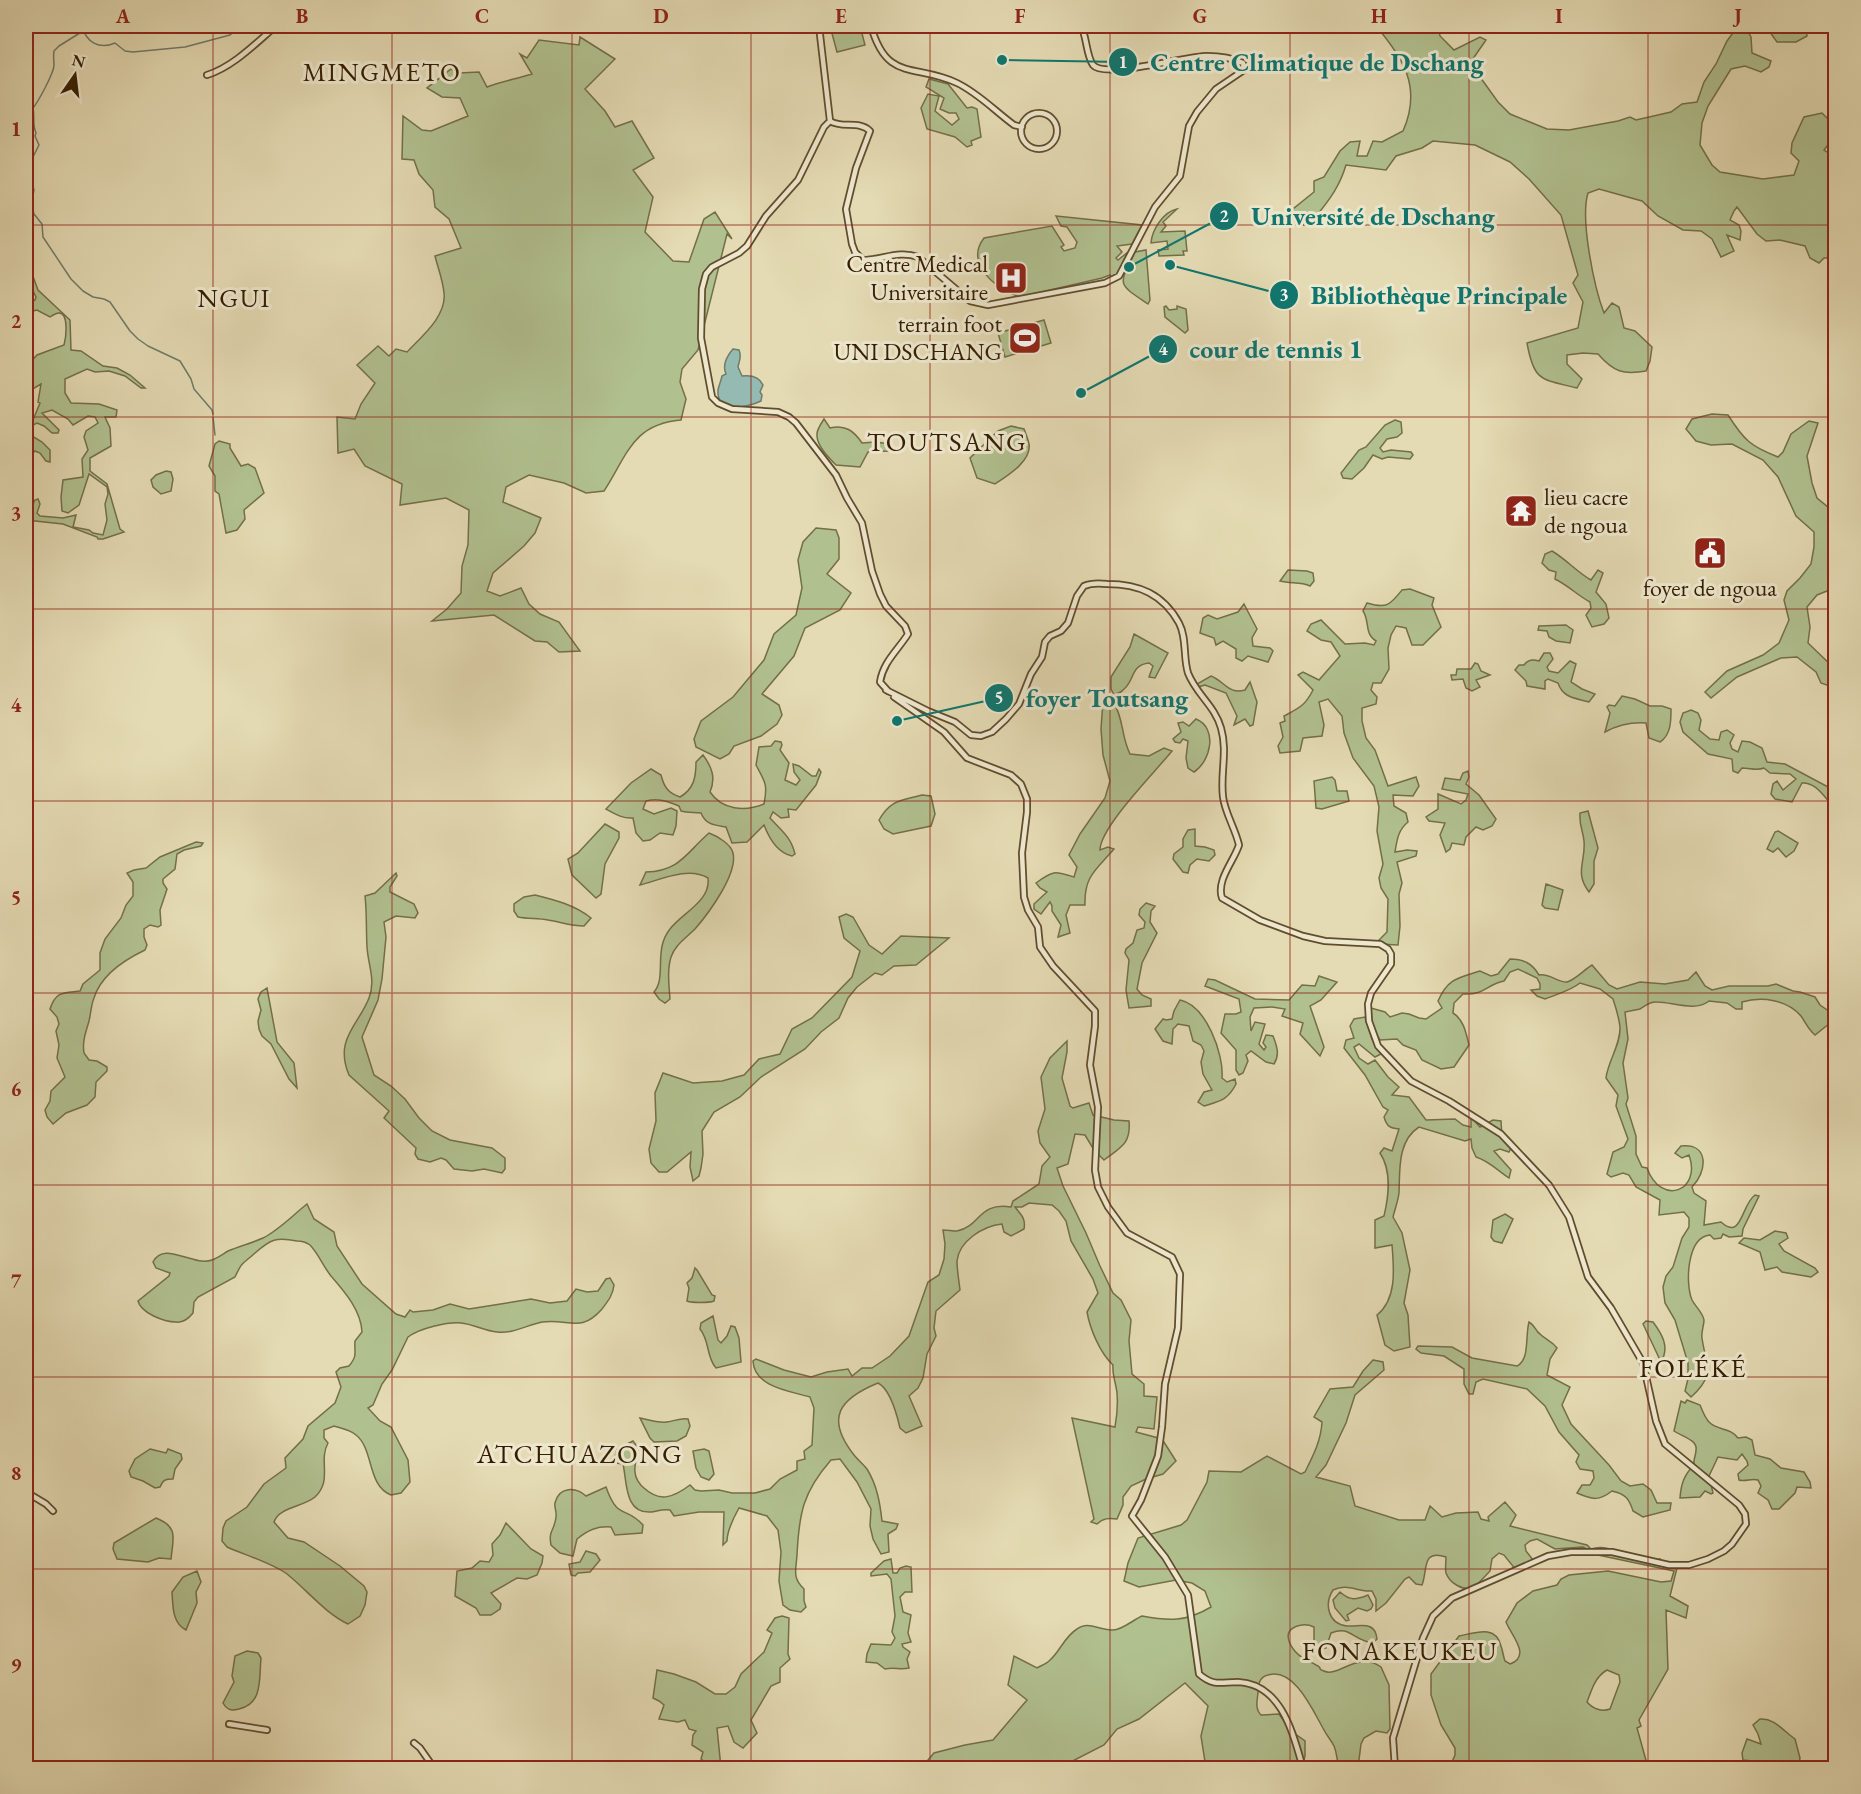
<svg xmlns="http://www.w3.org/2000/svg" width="1861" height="1794" font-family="'EB Garamond',serif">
<rect width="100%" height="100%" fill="#e4dab3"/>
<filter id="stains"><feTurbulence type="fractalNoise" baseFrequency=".00333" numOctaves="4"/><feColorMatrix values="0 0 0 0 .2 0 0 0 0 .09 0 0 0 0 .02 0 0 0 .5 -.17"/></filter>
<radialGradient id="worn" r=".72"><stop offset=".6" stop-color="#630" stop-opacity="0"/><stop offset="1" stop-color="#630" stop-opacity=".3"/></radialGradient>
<path fill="#b1c08f" stroke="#736f48" stroke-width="1.5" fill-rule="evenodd" d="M830,26H860L865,45L837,52Z
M1376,26H1438L1440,36L1454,50L1480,37L1486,40L1470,63L1498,102L1510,114L1547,129L1569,130L1618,121L1630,117L1636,120L1671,112L1682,104L1697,102L1704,82L1716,64L1727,41L1738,26L1747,30L1751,37L1752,53L1771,61L1769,67L1761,72L1745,66L1731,69L1708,106L1702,123L1700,145L1712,165L1720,172L1763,179L1794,175L1799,161L1791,153L1792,143L1804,117L1822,113L1829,120L1835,118L1834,149L1827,146L1824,150L1833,156L1831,179L1835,201L1836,250L1834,258H1824L1819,263L1810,258L1805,246L1780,240L1766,241L1757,234L1737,207L1734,211L1730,220L1739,225L1741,231L1740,240L1727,235L1734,251L1721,257L1712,239L1701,231L1683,230L1658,216L1642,201L1599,189L1588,193C1580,219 1594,287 1604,313L1612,303L1619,307L1624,328L1635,331L1652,347L1650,361L1646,371C1623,375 1614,372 1598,354L1583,353L1567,355V364L1582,379L1577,388C1541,379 1534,382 1527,343L1578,328L1583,302L1573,283L1578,275L1561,215L1529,179L1510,162L1475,145L1433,141L1422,148L1396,156L1386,170L1346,165C1340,185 1331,198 1317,215L1318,223L1302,225L1292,223L1293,209L1314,192V181L1324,177L1340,151L1350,142L1360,141L1357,156H1367L1373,141L1382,142L1403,131C1422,88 1404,59 1376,26Z
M1769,26H1806L1807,36L1796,42H1777L1767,28Z
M580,37L615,59L585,89L605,111L615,127L632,121L654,158L633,170L653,197L645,232L673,261L689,262L704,219L715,212L732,239L727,234L698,350L682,369L680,382L686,399L681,420C632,424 627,456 604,491L586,493L564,483L529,475L506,487L503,502L541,518L535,533L524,546L493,573L487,591L500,596L521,588L529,604L540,614L559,622L580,651L559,652L547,642L535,641L494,615L432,621L447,609L461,593L462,566L468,545L469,510L446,498L400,505L402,484L365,466L354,449L338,453L337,417L355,419L361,404L375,383L357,365L378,346L389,356L396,349L407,352C421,337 447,316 444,293C443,281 438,268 435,256L461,248L449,219L435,207L433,190L419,174L414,160L402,159L403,116L422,130L431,131L468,116L460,98L442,97L427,88L451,69L459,73L479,72L487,87C501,81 517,79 532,74L520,54L527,58L539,40L579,45Z
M929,79L948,84L967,108L972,107L977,109L981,137L971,141L972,145L967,147L955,137L927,129L921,108L928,94L939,96L935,111L952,125L959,119L956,113H949L940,109L944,98L926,87Z
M1177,209L1163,222L1166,226L1161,232L1185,231L1187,251H1183L1184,255L1159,256L1158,250L1168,249L1167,241L1151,243C1152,230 1163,212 1177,209Z
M1056,216L1142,225L1132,244L1117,246L1122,252L1116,258L1118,260L1128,252L1117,276L1112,279L1110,275L1102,278L1020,297C997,290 964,264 984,238L1052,226L1064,245L1061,247L1064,251L1075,248L1077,242L1067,227L1061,226Z
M1146,250L1150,300L1148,304C1117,283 1118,286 1135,252Z
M26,264L31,271L38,290L70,320L71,350L81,351L103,366L117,368L130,375L145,388H141L125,376L109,371L95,372L87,369L65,379V393L71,403L99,404L117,410L116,417H105L110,428L111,446L90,458V471L107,484L120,529L124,532L103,539H98L97,537L63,524L26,520V511L30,510L35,500L38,499L40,504L37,513L40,516L63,518L76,515L73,527L89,530L93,533L103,535L107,520L105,504L108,494L107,487L89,474L79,505L68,513L62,511L61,497L63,480L83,477L82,459L88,450L84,437L86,431L98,423L95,417L88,416L73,425L68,419L52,410L42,413L59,430L58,433H52L44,426L37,423L33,425L30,431L32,436L42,442L50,450V462L46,461L40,453L35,451L26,460V430L33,420L40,403L38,402L41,384L26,393V367L37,355L64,345C66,338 69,313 59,313C56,313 53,315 50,317L37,310L33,311L26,326V305L35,300L36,297L32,289L26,285Z
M1166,306L1169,310L1177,309V306L1186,309L1188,330L1185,333L1165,317L1164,307Z
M1044,320L1051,343L1005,357L998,333Z
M1712,414L1728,415C1744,440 1750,446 1778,457L1783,452L1791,434L1809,421L1818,423L1807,456L1812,483L1817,498L1834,512C1833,543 1836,573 1836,604L1827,591L1817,595L1807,607L1810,627L1808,643L1835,669V688L1821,683L1816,672L1797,657L1781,658L1737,677L1711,698L1705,692L1727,671L1763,655L1779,643L1789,620L1784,600L1787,591L1800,578L1811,564L1814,547V532L1796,516L1778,477L1763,460L1732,444L1711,445L1696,441L1686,429L1692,419Z
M824,419L830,428C845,424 854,431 862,443L876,442L889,444L888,451L868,452L860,467L836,465C829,458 816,445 817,434C817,429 821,424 824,419Z
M1395,420L1401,422L1402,433L1397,437L1387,439L1380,448L1383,452L1391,450L1411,452L1413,455L1410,459L1388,457L1382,459L1373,455L1364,468L1352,479L1343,478L1341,473L1359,450L1366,447L1385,425Z
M1011,426L1024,429C1026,434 1028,439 1029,444C1032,461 1007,476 995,484L977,478L970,458L998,431Z
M219,441L230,444V448L241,466L248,464L255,468L264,493L244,510L245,519L237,530L226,533L219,494L215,491V476L209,466L215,444Z
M166,471L171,472L173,479L171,491L161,494L153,487L151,480L156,475Z
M816,528L836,530L839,538V559L827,574L851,593L840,610L805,628L794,656L762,694L779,705L782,715L777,724L761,736L734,746L729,754L720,759L696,747L694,739L701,721L733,697L764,660L774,634L796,615L802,588L798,560L803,542Z
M1552,551C1567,560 1577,572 1591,580L1598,570L1603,573L1596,592L1606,604L1609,618L1604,624L1592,627L1586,615L1591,608L1590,602C1577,595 1569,586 1555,579L1556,572L1549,570L1542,563L1545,554Z
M1288,570L1307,571L1313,573L1314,581L1310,586C1300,581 1291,584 1280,581Z
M1410,589L1434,598L1432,605L1441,627L1423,645H1412L1406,628L1396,626L1391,635L1388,648L1389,669L1381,683H1373L1371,690L1377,697L1376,704L1362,708V721L1366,738L1375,750L1388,786L1416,777L1419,786L1413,796L1393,795L1394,806L1406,813L1408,822C1398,830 1397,840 1395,852L1407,850L1417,851L1416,856L1397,862L1402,883L1399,894L1400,926L1398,945L1380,944L1378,941L1387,932L1388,899L1381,888L1379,878L1383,864L1377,831L1379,807L1374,786L1353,758L1344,733L1342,716L1328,699L1319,702L1324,725L1322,736L1303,738L1300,751L1280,753L1278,746L1283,737L1280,723L1285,721L1284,716C1299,708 1305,706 1313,690L1298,675L1303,672L1319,680L1340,656L1331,642L1321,640L1307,631L1311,624L1321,620L1345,644L1365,643L1374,645L1376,641C1364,634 1370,621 1363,611L1367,603C1387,609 1390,605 1402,590Z
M1244,604L1257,629L1252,638L1253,646L1270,648L1273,651L1268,662L1248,656L1242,661L1236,658V649L1223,641L1216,645L1214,638L1200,633L1203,618L1208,615L1217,619L1238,612Z
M1566,625L1573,630L1570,643L1556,641L1549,637L1547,631L1538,630L1539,626Z
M1134,634L1168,653L1155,678L1149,677L1153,666L1149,663C1130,665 1135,681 1123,690C1121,693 1117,693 1114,695L1111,689V677L1130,647Z
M1544,653H1550L1553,659L1547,667L1549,671L1558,673L1570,661L1576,664L1571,682L1582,689L1595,694L1589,702C1575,698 1563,698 1558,683L1548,679L1545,681V689L1527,686L1526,681L1515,670L1519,665H1524C1528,659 1533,659 1539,661Z
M1475,663L1478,664L1481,671L1490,675L1476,680L1480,687L1472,691L1466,688L1463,679L1452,680L1451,675H1456L1457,669H1471Z
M1211,676C1224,681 1229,695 1245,690L1250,682L1257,702L1253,725L1250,726L1245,719L1234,725L1237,716L1226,693L1205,685L1198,687L1197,684Z
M1622,696L1635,699L1650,706H1662L1671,709C1671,721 1671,735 1660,742L1649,738L1646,723C1631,722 1618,725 1605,732L1610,713L1607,707L1609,705L1615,706Z
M1103,701L1114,703C1124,720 1121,736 1130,754L1149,756L1164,748L1172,751C1156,771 1100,827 1100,850L1108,847L1114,849C1096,870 1084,876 1085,905H1070L1066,915L1070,933L1058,937L1061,925L1052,911V906L1050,902L1041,914L1034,909V904L1047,892L1040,888L1036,883C1053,870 1055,871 1074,877L1077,867L1069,855L1080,834L1105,798L1110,781L1103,755L1101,729Z
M1691,710L1698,713L1701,720L1699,730L1710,739L1719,740L1721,732L1727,730L1734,735L1730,743L1732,749L1738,752L1742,741L1750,742L1762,748L1767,762L1785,764L1828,787H1835V808C1825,799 1817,782 1802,783L1792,802L1775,799L1771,794L1773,784L1777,781L1783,790L1796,779L1790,774L1770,773L1764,768C1757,771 1750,768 1742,768L1738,773L1733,771L1732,759L1708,754L1683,732L1680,722L1683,713Z
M1196,719C1218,728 1211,761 1194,772L1188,768L1186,758L1188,741L1183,739L1180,743L1175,742L1173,739L1181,732L1178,723L1183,722L1189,726Z
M775,741L781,742L782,745L780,750L789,763L785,780L796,785L800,780L794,772L793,764L799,766L812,776H816L819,769L821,772L816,785L796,810L788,809L789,817L781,818L773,812L770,818C781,830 791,837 795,854L792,856C778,853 769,838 764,825L747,842L732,843L726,827C714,825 706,825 701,813C694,812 688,813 681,811L679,806C667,801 658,798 646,801L643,809L654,814L671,808L677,811L676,826L673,835L660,833L650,840L643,841L636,833L633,818C623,819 615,814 606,809L631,783L651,769L661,775C664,787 668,793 680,797C694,789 696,777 696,762L703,755C712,767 716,778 710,792C722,810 745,812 764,804C768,784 765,782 756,765L759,747L771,746Z
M1468,771L1469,777L1466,784L1479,795L1496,819L1492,826L1483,830L1476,827L1466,837L1464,845L1452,843L1450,849L1446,852L1440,835L1445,823L1429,821L1426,817L1438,809V794L1461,804L1466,800L1468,794L1442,789L1445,778L1460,780L1463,773Z
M1332,777L1335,780L1337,791H1347L1349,801L1322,809L1316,808L1314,781Z
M922,795L931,796L935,814L931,826L893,834L884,829L879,820C891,799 901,801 922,795Z
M1588,811L1598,848L1594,861V884L1589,892C1574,872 1586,862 1584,841C1583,830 1579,826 1580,813Z
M605,824L619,832V838L605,864L601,894L596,898L572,875L568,859L578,853Z
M1195,829V846L1205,847L1214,850L1215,855L1209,861L1197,859L1190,865L1188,873L1183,872L1173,859L1174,854L1183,847V839L1188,830Z
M1778,831L1798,843L1794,851L1786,857L1778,848L1773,852L1767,849L1775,832Z
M709,833C717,836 731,844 733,853C738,874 708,914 695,929C686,938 675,945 671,957C667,970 669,985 670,999L665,1003L659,999L654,992C667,977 653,950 670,929C682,913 711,901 708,878C688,866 660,880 640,885L646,872C680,871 686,853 709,833Z
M196,842L203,843L201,846L184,850L177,854L175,869L163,879V883L167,889L160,910L161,925L158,927L150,925L144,929V937L147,945L145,950C124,960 101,975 94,998C91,1005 91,1013 89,1021C86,1032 82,1041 84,1053L89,1060L97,1061L107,1067V1071L96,1082L95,1097L87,1105L66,1113L53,1124L47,1117L45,1110L50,1101L51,1091L65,1077L57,1058L59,1045L56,1031L59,1024L57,1017L50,1009C56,991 63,993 80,991L83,984L100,970V953L105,939L121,918L126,905L133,896V882L127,873L134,870L146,868L160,857Z
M396,873L397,876L390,887V892L414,904L418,913L415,918L396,916L384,922L386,937L382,979L378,1000L362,1037L374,1075L391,1086L405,1099L419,1118L432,1131L450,1140L492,1148L505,1158V1169L502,1173L484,1169L472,1171L454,1169L446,1160L441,1158L430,1162L418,1159L415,1154L416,1148L384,1118L389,1111L349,1075C334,1039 358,1026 369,998C376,980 368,965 367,947C366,930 367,913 365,896L375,893Z
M1546,884L1563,890L1558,910L1545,908L1542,905Z
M535,895C555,900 575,905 591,918L584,926C571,926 561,922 548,920C538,918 528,919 518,917L514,911V904L524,897Z
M1146,903L1155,906L1151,911L1150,922L1157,933L1142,963L1137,989L1142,995L1151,999V1006L1129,1008L1126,990L1129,960L1125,953L1126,949L1133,943L1137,930L1144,928L1145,922L1139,915L1140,909Z
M846,914L853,917L869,945L882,954L901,936L949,938L916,965L894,966L882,975L875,973L857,987L848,998L839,1018L821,1032L805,1049L761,1077L740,1097L714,1112L702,1131L703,1154L701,1168L699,1176L693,1181L690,1167L691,1152L667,1172H659L651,1163L649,1149L656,1121L655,1093L663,1073L693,1083L722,1081L744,1075L759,1059L780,1054L792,1029L812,1018L852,977L860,951L844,938L839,917Z
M1510,959C1523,959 1532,963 1539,975C1550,973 1558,983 1567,982C1575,980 1584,970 1592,965L1609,985L1617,989L1640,982L1665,984L1688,980L1696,972L1705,986L1712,990L1729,986H1768L1776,984L1793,991L1800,992L1815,997L1820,1005L1830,1012L1833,1019L1830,1023L1815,1035C1808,1029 1806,1023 1801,1016C1787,1000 1762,996 1742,1002V1009H1736L1727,1003L1709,1001C1695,1012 1673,1002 1657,1002C1649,1001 1646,1006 1640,1009C1635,1010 1630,1011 1625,1012L1628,1039L1623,1063L1628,1098L1626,1104L1636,1136V1154L1642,1167L1647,1168C1661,1207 1702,1191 1689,1155L1682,1158L1675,1153L1681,1146C1710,1143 1707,1172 1692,1187L1694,1193L1706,1201L1704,1225L1721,1222C1742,1241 1741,1205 1755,1195L1759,1196L1743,1229L1742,1236L1729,1237L1723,1234L1721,1238L1714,1239L1710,1235C1687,1237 1685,1283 1692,1300C1695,1306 1703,1313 1704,1320C1704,1326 1701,1332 1702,1338C1706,1366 1716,1375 1691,1397L1685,1391L1688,1379V1363L1675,1320L1665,1303L1663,1287L1666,1276L1673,1267L1682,1238L1689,1227V1218L1684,1212L1659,1215L1660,1200L1636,1187L1629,1175L1623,1173L1611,1177L1607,1174L1613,1152L1624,1147L1628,1139L1616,1106L1618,1095L1606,1078C1608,1061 1621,1044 1620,1027C1619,1018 1616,1008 1613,999L1600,989L1580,983C1570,991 1557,994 1545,999L1537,996L1531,990L1540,989V984L1537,978L1518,969L1510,972L1504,981C1485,985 1486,995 1463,994L1454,1003L1453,1013C1464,1020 1466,1033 1469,1045L1454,1067L1441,1069L1422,1060L1416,1050L1403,1045L1397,1039L1380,1040C1373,1030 1370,1021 1371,1008L1385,1012L1390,1017L1402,1013L1409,1014L1419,1018L1426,1019L1442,1008L1438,1001C1448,978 1458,978 1480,971L1491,976L1498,974Z
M1319,976L1337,982L1321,1000L1310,1006L1324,1047L1320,1056L1300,1034L1303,1023L1282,1016L1285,1009L1272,1007L1254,1008L1250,1017L1251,1031L1255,1022L1265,1024L1259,1044L1264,1050L1266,1047L1263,1043L1266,1035L1273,1036C1277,1046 1280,1055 1274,1064L1266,1062L1251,1051L1246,1055L1248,1061L1243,1073L1239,1075L1236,1070V1050L1221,1033L1225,1014H1236L1241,1012L1239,999L1205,986L1208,979L1215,980L1255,999L1289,1000L1302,985L1315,986Z
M267,988L277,1042L294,1063L297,1088L289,1079L271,1044L262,1036L259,1029L258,1021L261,1010L258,999L261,992Z
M1180,1000C1206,1005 1224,1054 1222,1078L1227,1082L1235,1079L1236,1084C1228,1100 1220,1101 1204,1106L1198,1102L1204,1092L1212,1090L1203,1074L1201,1062L1204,1051L1201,1045L1193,1041L1189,1026L1178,1024L1173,1029L1172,1044L1163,1041L1155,1029L1163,1019L1166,1020L1172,1019L1174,1011Z
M1365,1017L1372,1039L1381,1054L1375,1057L1359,1044L1354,1047L1359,1058L1368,1064L1375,1060L1388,1077L1399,1087L1392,1095L1409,1097L1426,1120L1455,1119L1463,1125L1471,1127V1117L1480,1127L1493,1120L1501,1121L1502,1137L1511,1148L1509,1152L1500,1149L1494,1151L1511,1170L1509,1178C1497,1170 1489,1161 1476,1157L1472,1148L1471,1139L1465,1141L1419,1127C1397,1141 1400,1171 1399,1193C1398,1201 1395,1209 1393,1217L1402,1233L1410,1270L1404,1303L1408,1315L1410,1347L1394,1351L1385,1345L1377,1315C1397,1299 1394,1269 1392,1245L1375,1248V1220L1384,1216C1389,1195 1392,1171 1380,1153L1384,1148L1392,1151L1399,1129C1390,1128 1387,1127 1384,1117L1388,1110L1383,1107L1365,1075L1344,1048L1346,1040L1354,1038L1350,1026L1354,1019Z
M1067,1041V1052L1062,1078L1070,1106L1073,1108L1089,1103L1093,1115L1114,1120L1129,1121C1131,1144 1121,1147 1104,1160L1094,1150L1085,1135L1075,1134L1068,1164L1057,1168L1063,1186L1086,1233L1100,1266L1113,1293L1121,1300L1131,1320L1129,1341L1132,1374L1144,1384V1396L1157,1397L1154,1429L1138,1427L1136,1432L1162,1439L1176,1461L1163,1474L1146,1479L1131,1486L1123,1497V1505L1117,1519C1109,1518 1103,1518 1097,1524L1091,1522L1094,1519L1072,1418L1115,1427C1117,1416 1118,1405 1117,1393C1116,1383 1112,1375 1113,1365C1100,1353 1090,1329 1087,1312L1098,1293L1093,1279L1071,1241L1066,1221L1059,1211L1052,1205L1029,1203L1022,1207H1015C1021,1215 1026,1218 1024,1229L1011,1236L1004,1232L1002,1224C983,1226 959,1241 957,1261C957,1270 959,1281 960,1290L936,1311L934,1328L936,1336L927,1354L923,1378L918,1388L909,1396L922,1426L906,1433L900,1428C897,1415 890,1389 878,1383C839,1399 825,1418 854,1455C858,1460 863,1464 867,1469C877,1485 880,1503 882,1521L898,1524L896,1529L888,1534L889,1552L881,1554L873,1539L870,1526L871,1509L857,1482L840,1459L831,1460C803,1492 799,1513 797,1555C796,1570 792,1578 804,1589V1601L806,1607L801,1612L790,1610L783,1605L779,1581L781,1552L778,1530L767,1516L739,1508C734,1517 727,1532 727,1541L723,1545L724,1512H699L674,1516L670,1510C662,1509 658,1511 651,1512C624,1514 627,1481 623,1464L616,1463L614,1460L617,1449L633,1441C644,1454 633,1458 635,1472C635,1478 640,1485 644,1488C660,1503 674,1497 690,1485L695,1490L701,1491L719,1490L732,1493H755L770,1489L780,1479L797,1470V1461L805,1459L804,1451L812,1445L814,1408L810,1397C790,1391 754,1387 753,1361L756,1359L784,1370L811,1377L827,1372L848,1369L852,1376L862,1368H872L890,1356L909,1336L928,1282L939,1275L944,1259L945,1244L943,1230C947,1230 953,1231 957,1231C981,1226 978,1202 1011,1207L1013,1201L1039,1184L1042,1166L1050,1157L1040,1143L1038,1131L1045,1109L1041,1077L1050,1058Z
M307,1204L314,1219L334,1232L337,1246L362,1284L396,1314L405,1317L410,1310L413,1312L433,1310L450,1304L469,1309L531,1299L550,1303L567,1301L576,1289L587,1292L598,1291L606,1279L610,1278L614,1285C613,1295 608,1301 602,1309C580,1334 569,1318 542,1322C527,1325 513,1334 497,1332C485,1331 473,1324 461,1323C447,1322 420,1328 408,1337L392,1370L382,1384L373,1405L368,1408L380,1421L391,1427L408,1460L410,1482L401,1493L391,1495C367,1486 374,1449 356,1435C351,1430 341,1428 334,1426L324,1430V1438L328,1443C318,1461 333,1480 315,1497C303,1507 279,1507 274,1522L288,1538L304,1542L340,1566L364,1586L367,1592L365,1605L360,1616L348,1624C325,1613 307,1590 287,1574C272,1563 245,1555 227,1547L222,1541L223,1528L226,1521L247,1507L264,1484L286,1468L285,1458L303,1439L308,1426L335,1403L341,1387L336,1372L340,1368L349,1366C358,1355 354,1353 355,1341L362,1332C361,1310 344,1291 331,1276C323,1266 318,1253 310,1245C306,1242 301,1241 297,1241C276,1237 271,1239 255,1253C242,1265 243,1260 235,1277L198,1297L194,1302L193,1313C189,1318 183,1323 176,1322C164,1322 141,1313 138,1301L169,1276L170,1273L156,1268L153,1262C164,1240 193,1267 212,1260C218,1258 223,1254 228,1251C240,1246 252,1243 263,1238C279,1230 293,1215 307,1204Z
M1505,1214L1513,1219L1502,1243L1494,1241L1491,1237L1493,1220Z
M1775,1231L1786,1233L1788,1238L1779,1244L1784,1251L1815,1268L1818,1272L1811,1277L1782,1272L1777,1267L1765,1270L1760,1252L1739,1243L1744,1238L1760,1240Z
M695,1268L697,1270L712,1295L715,1296L714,1301C709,1303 692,1303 687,1301L689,1288L687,1283L692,1278Z
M713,1316L718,1340L721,1343L727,1336L731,1326L735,1327L739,1338L741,1362L716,1368C706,1357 710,1341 700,1329L701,1323Z
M1646,1321L1653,1322C1662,1334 1670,1347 1661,1362L1643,1324Z
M1529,1322C1536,1326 1535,1331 1540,1334C1546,1340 1552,1341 1557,1348L1550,1359L1547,1375L1570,1387L1562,1405L1571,1424L1609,1465L1621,1481L1630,1486L1643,1484L1651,1490L1657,1503H1671L1670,1510L1643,1517L1633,1511C1629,1498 1625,1494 1612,1491C1599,1501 1593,1500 1577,1493L1582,1485H1590L1594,1478L1593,1471L1580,1469L1576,1462L1579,1455L1559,1432L1545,1406L1527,1389L1483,1379L1476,1382L1473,1394H1469L1464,1384V1369L1444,1356L1421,1353L1416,1349L1418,1346L1452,1347L1472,1358L1517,1366C1530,1360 1525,1336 1529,1322Z
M1373,1360L1383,1362L1384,1370L1355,1395L1346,1423L1326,1465L1316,1477L1350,1486L1355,1506L1399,1520H1425L1430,1506L1442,1517L1456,1513L1478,1512L1481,1519L1489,1521L1488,1517L1505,1502L1516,1515L1510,1526L1587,1545L1591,1549C1615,1541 1634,1568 1660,1559L1664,1567L1677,1568L1670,1596L1688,1606L1686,1618L1666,1610L1668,1669L1639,1720L1641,1726L1637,1728L1647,1764L1642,1768H1430L1433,1765L1451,1764L1455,1755V1748L1441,1725L1431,1695V1674L1459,1636C1475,1633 1496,1624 1501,1646C1503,1651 1503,1656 1505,1661L1510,1664C1532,1656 1511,1635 1506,1622L1517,1603L1533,1591L1557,1585L1561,1579L1569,1575L1608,1571L1661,1582L1671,1581L1674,1571L1598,1555L1583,1547L1555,1549L1537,1539L1530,1541L1525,1545L1526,1551L1533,1560L1532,1566L1516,1570L1504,1555L1499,1553L1492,1559L1490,1571L1473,1589C1463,1590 1450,1584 1446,1573C1445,1569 1446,1562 1446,1557C1421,1549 1428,1570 1422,1585L1416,1584L1409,1577L1405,1579L1386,1603L1376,1611V1599L1372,1591C1358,1592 1347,1583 1333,1590C1324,1604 1328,1624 1347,1626C1360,1627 1375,1620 1377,1639L1373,1643C1351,1640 1351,1625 1331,1633L1326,1648L1319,1650L1314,1646V1627C1304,1622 1284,1626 1289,1641C1294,1655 1305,1659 1316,1665C1324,1669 1316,1668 1324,1671C1338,1678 1358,1650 1381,1667L1389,1685L1390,1729L1387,1733L1376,1731L1364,1738L1361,1744L1358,1768H1339C1337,1761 1337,1753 1334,1746C1331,1740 1327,1736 1324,1730C1314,1713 1295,1667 1268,1675C1259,1677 1258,1685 1258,1693C1257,1701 1255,1709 1261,1715L1279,1714L1291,1731L1305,1741V1756L1302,1768H1206L1201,1736L1208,1706L1185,1683L1139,1719L1117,1729L1104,1745L1059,1768H929L928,1760L934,1753L965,1745L993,1740L1027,1700L1008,1685L1014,1656L1037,1668C1040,1666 1046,1664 1049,1661C1060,1652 1064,1637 1077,1629C1089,1620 1099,1631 1113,1630C1122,1630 1133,1620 1142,1616C1169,1621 1186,1622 1211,1607L1205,1591L1192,1583L1176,1580L1139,1587L1124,1581L1128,1563L1138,1538L1181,1525L1187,1520L1207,1482L1209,1471L1241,1472L1267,1456L1301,1474L1305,1472C1313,1456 1321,1441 1322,1422L1314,1417L1330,1389L1353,1387L1363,1371ZM1607,1670L1619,1675L1620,1682L1610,1709C1602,1712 1593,1709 1587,1702C1592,1689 1595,1677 1607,1670Z
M1687,1400L1700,1405C1702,1410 1705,1418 1709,1422C1718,1431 1730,1427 1738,1438L1746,1437L1752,1440L1755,1455L1770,1459L1781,1468L1804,1472L1810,1482L1811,1488L1797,1487L1795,1493L1779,1509H1772L1768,1500L1758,1493L1761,1486L1758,1480C1751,1478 1746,1482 1739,1480L1738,1474L1748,1465L1747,1461L1742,1454L1737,1460L1718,1457L1709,1476L1713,1493L1711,1494L1705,1491L1700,1497L1680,1498C1681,1484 1684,1475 1694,1465C1693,1459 1696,1456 1696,1450C1698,1440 1681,1436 1674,1431L1681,1401L1685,1403Z
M640,1418C649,1420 658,1423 667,1422C675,1421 679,1418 688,1419L690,1426L686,1436L677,1441L654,1442L650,1438Z
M150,1449L166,1453L168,1449L181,1454L182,1459L175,1469L173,1479C165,1479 163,1480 160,1487L155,1488L143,1481L131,1477L129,1471L135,1459Z
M704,1449L709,1451L714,1474L709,1480L701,1477L696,1468L693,1451Z
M606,1487C618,1521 625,1505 643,1525L642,1533L615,1535L611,1527C597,1526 588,1530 577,1539L573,1556L560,1553L551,1545C548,1530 555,1530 556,1517C557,1512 554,1507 555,1503C559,1486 576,1487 586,1496Z
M156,1518C179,1527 173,1538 171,1559L159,1558L148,1562L117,1559L113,1549L114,1543Z
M506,1523L531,1549L543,1556L542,1563L537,1575L527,1579L517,1578L491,1593L501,1604L500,1609L491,1615H480L476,1608L455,1596L457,1571L472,1568L480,1561L489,1562L493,1555L492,1544L500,1535Z
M586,1551L596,1554L600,1560L590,1572L578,1573L575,1576L571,1575L569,1564L580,1562Z
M891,1559L893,1573H897L900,1568L906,1566L911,1567L912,1592H905L900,1597L903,1612L911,1615L908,1633L911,1642L902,1644L903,1647L910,1652L907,1659L909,1668C900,1670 894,1667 885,1669L877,1663L866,1662L867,1654L871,1644L891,1645L895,1638L892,1632L895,1616L891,1579L887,1574L871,1576V1573L884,1561Z
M197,1571L201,1582L196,1592L197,1603L186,1630C172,1623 173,1606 172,1592L183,1577Z
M1340,1592C1350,1601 1356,1600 1368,1595L1373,1605L1371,1609L1367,1611L1358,1608L1347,1615L1349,1620L1346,1621L1335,1608L1333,1600Z
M782,1616L789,1618L788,1654L790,1659L780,1668V1682L771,1686L751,1720L757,1733L743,1748L734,1742L728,1726L717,1728L721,1768H710L709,1765L701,1759L703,1752L692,1745L693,1735L696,1731L689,1729L685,1720L678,1722L659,1719L664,1705L659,1701L653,1698L657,1670L674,1674L696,1682L715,1694H726L735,1687L741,1674L764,1652L772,1633L767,1630L775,1618Z
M247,1651L258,1653L261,1658C259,1679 263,1704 239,1709C231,1711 227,1710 223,1703L234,1682L232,1676L235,1656Z
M1760,1719C1775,1718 1783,1731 1795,1739L1800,1758L1798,1768H1753L1752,1761L1743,1760L1742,1753L1747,1739L1761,1744L1758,1734L1753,1725Z
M129,1761H158L198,1768H120Z"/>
<path fill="#95bab1" stroke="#6f7c6a" stroke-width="1.5" d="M733,349L739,350C742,357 739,361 738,367L742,376C751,375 759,376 763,385L760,392L762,395L761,401C748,407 716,415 718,390C719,385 721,381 722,376L726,374C722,365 727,356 733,349Z"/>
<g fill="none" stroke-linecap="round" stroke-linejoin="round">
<path stroke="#6f7c6a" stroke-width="1.5" d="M82,26C86,42 99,50 115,43L125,51L133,52L185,47L230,35L241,26
M83,31L59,46L54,51C53,56 54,60 54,65C54,73 38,102 33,108C35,118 32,124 36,133L35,136L39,145L33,157L31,181L34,190L31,204L34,214L42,224L43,237L71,279L83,291L93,297L104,299L110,302L130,331L138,339L148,346L180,361L191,379L194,389L212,410L213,414
M213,417L215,435"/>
<defs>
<path id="minor" d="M819,26L830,121C842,129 859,120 870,131L856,168L846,209L852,244L855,252L863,260C882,260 899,250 918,257L970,301L988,305L1105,283L1119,276L1155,207L1180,176L1189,126L1197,112L1216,89L1244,70L1243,63C1232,58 1219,56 1207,56C1187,56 1104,79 1093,65C1086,55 1087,37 1081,26
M871,26C887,83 915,63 957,83C978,93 995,111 1014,125L1022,127
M207,75C233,67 256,43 276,26
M1021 131a18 18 0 1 1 36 0a18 18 0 1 1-36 0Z
M830,121L824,127L798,180L766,216L747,246L739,253L712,267L706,274L702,289L701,338L712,397L718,403L732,409L778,412L789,417L796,423L836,475L847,498L862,523L872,571L880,594L886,606L905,626L908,634C898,650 883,662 880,682L888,691
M886,690L928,711L955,722L971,735L981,736L992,732L1006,719L1019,704L1031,674L1042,657L1045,642L1050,636L1061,631L1068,623L1077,596L1084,586C1091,583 1099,583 1107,584C1139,584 1163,594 1179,623C1187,638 1183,657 1188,673C1196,694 1215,706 1221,728C1228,752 1220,773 1223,797C1225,813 1235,828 1239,845C1234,861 1216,880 1222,898L1260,920L1303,936L1325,941L1380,944L1388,949L1391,954V964L1371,993L1368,1004L1369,1021L1378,1046L1411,1081L1449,1101L1501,1134L1549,1185L1569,1217L1588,1277L1611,1308L1643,1363L1656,1421L1665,1444L1739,1505L1745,1514L1746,1524L1732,1544L1724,1551L1708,1559L1689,1565H1669L1612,1552H1571L1548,1556L1452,1598L1433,1616L1423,1638L1393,1738L1395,1768
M894,697L944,732L967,758L1011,775L1021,784L1027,799V812L1022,853L1024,897L1028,910L1038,927L1040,947L1053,966L1095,1011V1026L1090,1065L1098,1107L1095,1170L1098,1187L1108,1207L1127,1233L1172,1257L1180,1274L1178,1328L1165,1384L1162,1427L1158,1456L1141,1500L1132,1516L1165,1557L1188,1595L1199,1674C1214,1687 1221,1682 1238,1682C1282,1684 1293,1734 1303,1768
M26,1492L46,1504L53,1511
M229,1724L267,1730
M414,1743L420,1748L434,1768"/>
</defs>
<use href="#minor" stroke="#614d2d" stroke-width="8"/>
<use href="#minor" stroke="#ede7ce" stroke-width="4.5"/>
</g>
<path fill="none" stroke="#8f2418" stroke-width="1.5" stroke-opacity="0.55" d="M213,26V1768M392,26V1768M572,26V1768M751,26V1768M930,26V1768M1110,26V1768M1290,26V1768M1469,26V1768M1648,26V1768M26,225H1836M26,417H1836M26,609H1836M26,801H1836M26,993H1836M26,1185H1836M26,1377H1836M26,1569H1836"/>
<defs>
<symbol id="hospital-square" viewBox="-11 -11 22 22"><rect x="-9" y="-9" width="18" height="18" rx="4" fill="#8f2418" stroke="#ede7ce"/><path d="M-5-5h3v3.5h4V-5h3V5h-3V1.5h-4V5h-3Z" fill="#fff"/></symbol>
<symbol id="stadium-square" viewBox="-11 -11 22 22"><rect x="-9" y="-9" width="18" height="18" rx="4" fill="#8f2418" stroke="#ede7ce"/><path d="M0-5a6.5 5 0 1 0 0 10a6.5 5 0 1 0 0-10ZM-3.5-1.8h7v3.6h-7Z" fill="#fff"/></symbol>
<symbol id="temple-square" viewBox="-11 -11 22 22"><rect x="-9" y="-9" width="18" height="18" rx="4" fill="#8f2418" stroke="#ede7ce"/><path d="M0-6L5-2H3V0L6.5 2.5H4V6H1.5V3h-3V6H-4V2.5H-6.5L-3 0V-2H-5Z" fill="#fff"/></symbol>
<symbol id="civic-square" viewBox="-11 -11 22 22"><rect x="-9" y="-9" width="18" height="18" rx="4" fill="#8f2418" stroke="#ede7ce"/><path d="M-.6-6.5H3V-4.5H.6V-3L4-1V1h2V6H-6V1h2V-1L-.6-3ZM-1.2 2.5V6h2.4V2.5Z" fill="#fff"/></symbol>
</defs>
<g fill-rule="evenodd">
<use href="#hospital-square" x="992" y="259" width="38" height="38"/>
<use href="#stadium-square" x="1006" y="319" width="38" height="38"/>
<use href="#temple-square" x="1502" y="492" width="38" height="38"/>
<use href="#civic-square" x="1691" y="534" width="38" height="38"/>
</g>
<g text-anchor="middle" stroke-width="6" stroke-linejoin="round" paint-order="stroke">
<g font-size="24" fill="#351e00" stroke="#ede7ce" text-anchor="end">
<text x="988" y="272">Centre Medical<tspan x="988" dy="28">Universitaire</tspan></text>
<text x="1002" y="332">terrain foot<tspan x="1002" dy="28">UNI DSCHANG</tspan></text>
<text x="1544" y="505" text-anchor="start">lieu cacre<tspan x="1544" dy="28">de ngoua</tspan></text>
<text x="1710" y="596" text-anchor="middle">foyer de ngoua</text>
</g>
<g font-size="26" letter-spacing="1.5" fill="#351e00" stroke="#ede7ce">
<text x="382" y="81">MINGMETO</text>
<text x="234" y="307">NGUI</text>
</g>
<g font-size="27" letter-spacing="1.5" fill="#351e00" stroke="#ede7ce">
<text x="947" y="451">TOUTSANG</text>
<text x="1693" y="1377">FOLÉKÉ</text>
<text x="580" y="1463">ATCHUAZONG</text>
<text x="1400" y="1660">FONAKEUKEU</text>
</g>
</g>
<path fill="none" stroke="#0f766e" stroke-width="2" d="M1002 60L1123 62M1129 267L1224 216M1170 265L1284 295M1081 393L1163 349M897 721L999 698"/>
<g fill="#0f766e" stroke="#ede7ce" stroke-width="2">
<circle cx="1002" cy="60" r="6"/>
<circle cx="1129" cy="267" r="6"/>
<circle cx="1170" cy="265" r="6"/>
<circle cx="1081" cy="393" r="6"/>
<circle cx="897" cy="721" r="6"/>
<circle cx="1123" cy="62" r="15"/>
<circle cx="1224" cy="216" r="15"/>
<circle cx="1284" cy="295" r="15"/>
<circle cx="1163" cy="349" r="15"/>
<circle cx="999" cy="698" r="15"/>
</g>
<g font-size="18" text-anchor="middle" font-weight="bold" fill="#fff">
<text x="1123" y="68">1</text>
<text x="1224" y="222">2</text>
<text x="1284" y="301">3</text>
<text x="1163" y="355">4</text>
<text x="999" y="704">5</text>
</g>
<g font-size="26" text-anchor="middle" font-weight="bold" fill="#0f766e" stroke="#ede7ce" stroke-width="6" stroke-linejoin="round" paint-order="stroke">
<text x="1317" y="71">Centre Climatique de Dschang</text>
<text x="1373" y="225">Université de Dschang</text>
<text x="1439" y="304">Bibliothèque Principale</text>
<text x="1276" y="358">cour de tennis 1</text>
<text x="1107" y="707">foyer Toutsang</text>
</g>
<rect width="1861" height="1794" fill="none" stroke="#e4dab3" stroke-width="66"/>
<g transform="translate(75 75) rotate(14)" stroke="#ede7ce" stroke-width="4.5" paint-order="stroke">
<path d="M0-4.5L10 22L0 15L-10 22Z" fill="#351e00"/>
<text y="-9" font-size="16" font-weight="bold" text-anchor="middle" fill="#351e00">N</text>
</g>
<rect x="33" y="33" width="1795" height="1728" fill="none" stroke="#8f2418" stroke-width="2"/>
<g font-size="20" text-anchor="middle" font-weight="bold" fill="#8f2418">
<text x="123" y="23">A</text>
<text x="302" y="23">B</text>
<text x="482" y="23">C</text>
<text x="661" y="23">D</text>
<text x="841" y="23">E</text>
<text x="1020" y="23">F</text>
<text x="1200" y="23">G</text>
<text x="1379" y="23">H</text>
<text x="1559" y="23">I</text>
<text x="1738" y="23">J</text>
<text x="16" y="136">1</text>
<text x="16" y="328">2</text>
<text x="16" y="520">3</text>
<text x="16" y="712">4</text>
<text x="16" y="904">5</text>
<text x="16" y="1096">6</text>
<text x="16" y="1288">7</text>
<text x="16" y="1480">8</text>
<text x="16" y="1672">9</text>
</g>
<rect width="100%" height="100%" filter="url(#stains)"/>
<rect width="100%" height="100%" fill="url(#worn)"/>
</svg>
